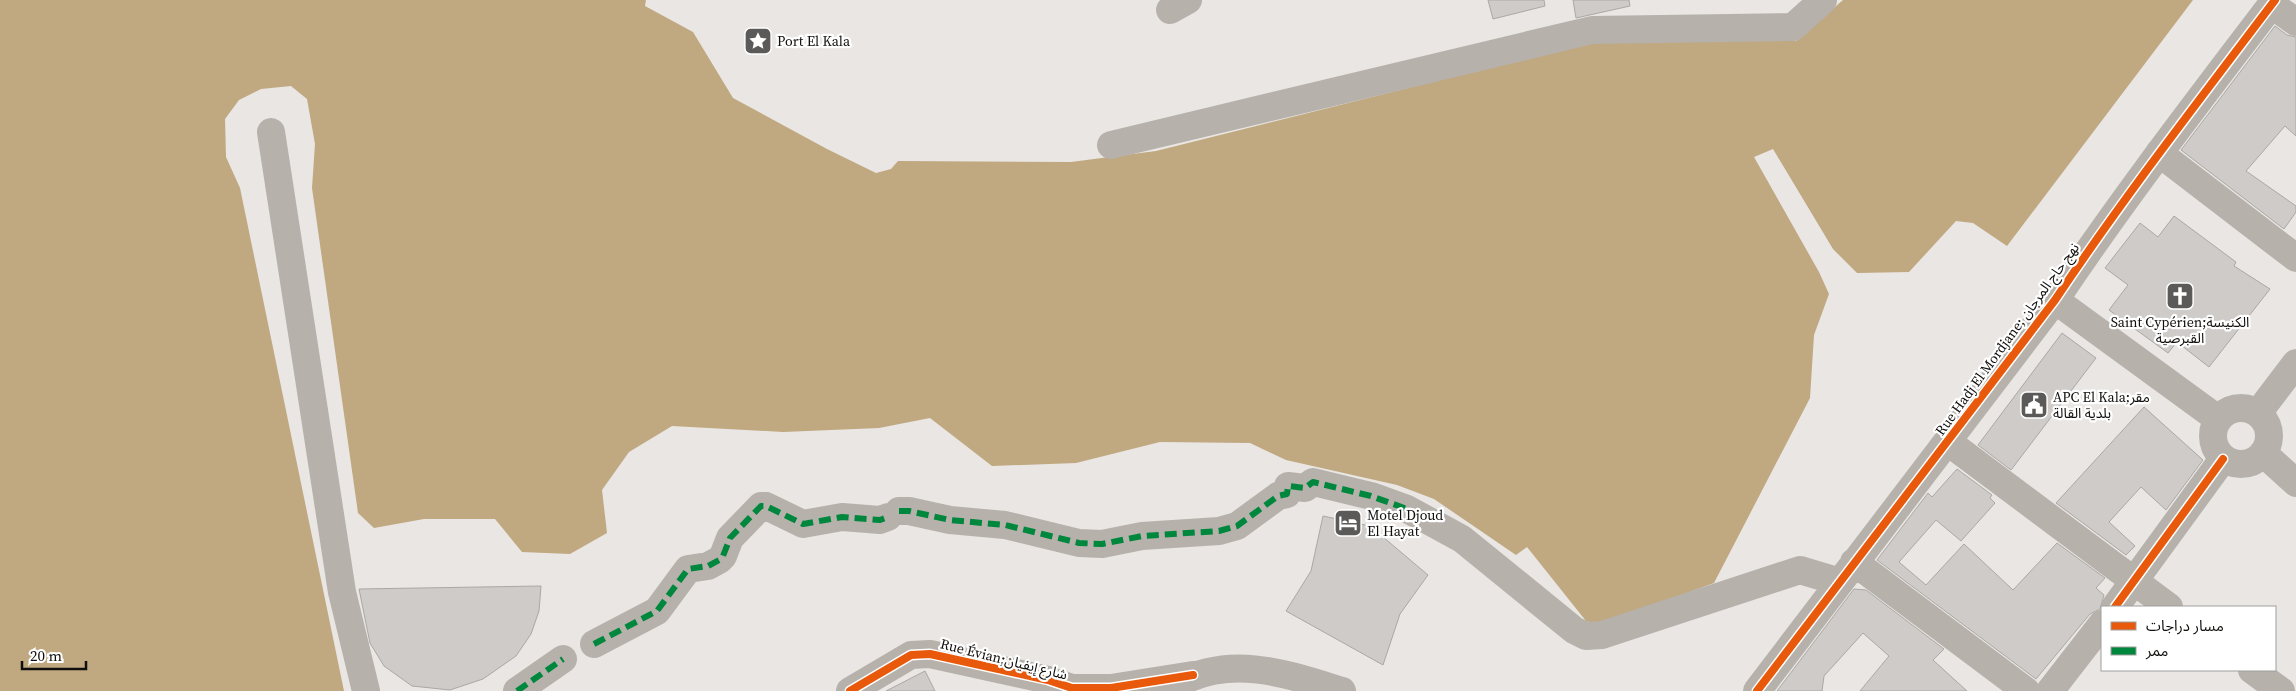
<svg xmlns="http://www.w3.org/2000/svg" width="2296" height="691" font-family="'Source Serif 4','Noto Sans Arabic',serif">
<rect width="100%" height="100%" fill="#e9e6e3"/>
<path fill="#c0a880" d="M0,0H646L645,6L693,32L733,98L827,149L876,173L891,169L898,161L1071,162L1156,151L1596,41H1796L1843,0H2193L2007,246L1973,223L1956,221L1909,272L1857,273L1833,249L1773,149L1754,157L1819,272L1829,294L1814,335L1810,398L1714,583L1599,625L1586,621L1527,547L1516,555L1434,499L1397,485L1286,460L1250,443L1160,442L1076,463L992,466L930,418L879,428L783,432L672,426L629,452L602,490L607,533L570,554L522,552L495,519H424L374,528L358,513L312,188L315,144L307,99L291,86L261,89L239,100L225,119L226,157L240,188L344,691H0Z"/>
<path fill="#cecbc9" stroke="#aaa8a5" d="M1488,0H1544L1545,6L1493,19Z
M1573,0H1629L1630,6L1576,18Z
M2275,26L2287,35L2296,37V136L2285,126L2246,171L2296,206V212L2284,229L2181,150Z
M2174,216L2236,262L2234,266L2270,289L2209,367L2177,342L2168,353L2109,310L2128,285L2105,268L2140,223L2158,237Z
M2062,333L2096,358L2011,470L1978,445Z
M2144,407L2203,460L2166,510L2141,487L2109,522L2135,546L2126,555L2056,503Z
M1957,469L1992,495L1990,498L1995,503L1961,541L1936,520L1899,562L1926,585L1964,544L2013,590L2057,543L2105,578L2096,588L2104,595L2100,609L2090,614L2036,679L1877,560L1928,493L1932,497Z
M1323,516L1370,526L1428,575L1400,614L1383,665L1286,611L1311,571Z
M541,586L539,611L531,634L516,656L483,679L450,690L412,686L384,666L370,643L359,589Z
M1854,589L1866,590L1944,649L1933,660L1967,691H1860L1889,656L1863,633L1824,676L1822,691H1777Z
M925,671L935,691H886Z"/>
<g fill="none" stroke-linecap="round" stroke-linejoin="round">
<path stroke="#b6b1aa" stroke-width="28" d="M2272,5L2296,22
M1170,10L1188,0
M271,132L342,592L366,691
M1111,145L1592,30L1793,27L1823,0
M2159,153L2296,258
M2055,300L2218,419
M2213 436a28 28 0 1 1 56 0a28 28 0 1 1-56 0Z
M2258,413L2296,363
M1948,442L2169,607
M2263,453L2296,483
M899,511H909L950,520L1005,525L1079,543L1102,544L1142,536L1219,531L1237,526L1278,496L1287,494L1288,486L1305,488L1313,482L1371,496L1407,509L1462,539L1574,630L1586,636L1602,635L1800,570L1840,582
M1854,562L2026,691
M2115,607L2223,459
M594,644L657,611L688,569L708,566L719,560L723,556L730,538L761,506H766L803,524L842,517L880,520L888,517
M2252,670L2281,691
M1177,684C1232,654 1287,674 1342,691
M517,691L563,659
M850,691L911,655L930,654L1048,680L1072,688H1111L1193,675
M1757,691L2055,300C2124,197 2200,99 2275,0
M2050,691L2102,624"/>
<path stroke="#00873e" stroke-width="6" stroke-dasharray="12 6" stroke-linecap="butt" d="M899,511H909L950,520L1005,525L1079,543L1102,544L1142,536L1219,531L1237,526L1278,496L1287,494L1288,486L1305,488L1313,482L1371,496L1407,509
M594,644L657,611L688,569L708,566L719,560L723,556L730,538L761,506H766L803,524L842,517L880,520L888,517
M517,691L563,659"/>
<defs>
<path id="cycleway" d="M2115,607L2223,459
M850,691L911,655L930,654L1048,680L1072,688H1111L1193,675
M1757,691L2055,300C2124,197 2200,99 2275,0"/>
</defs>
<use href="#cycleway" stroke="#fff" stroke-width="11"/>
<use href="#cycleway" stroke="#e8590c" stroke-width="8"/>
</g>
<defs>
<symbol id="sight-square" viewBox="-11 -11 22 22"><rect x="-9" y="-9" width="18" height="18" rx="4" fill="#5c5a58" stroke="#fff"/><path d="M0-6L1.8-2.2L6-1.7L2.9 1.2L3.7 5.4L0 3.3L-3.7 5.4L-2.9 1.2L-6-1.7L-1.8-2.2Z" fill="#fff"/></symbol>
<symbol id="church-square" viewBox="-11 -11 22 22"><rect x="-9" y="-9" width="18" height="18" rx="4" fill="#5c5a58" stroke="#fff"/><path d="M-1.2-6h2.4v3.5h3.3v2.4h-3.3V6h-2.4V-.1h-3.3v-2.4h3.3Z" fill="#fff"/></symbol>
<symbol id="civic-square" viewBox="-11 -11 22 22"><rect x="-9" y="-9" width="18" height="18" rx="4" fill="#5c5a58" stroke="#fff"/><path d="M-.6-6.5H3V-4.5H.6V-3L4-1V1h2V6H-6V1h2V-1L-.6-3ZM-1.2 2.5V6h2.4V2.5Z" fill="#fff"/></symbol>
<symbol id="hotel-square" viewBox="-11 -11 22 22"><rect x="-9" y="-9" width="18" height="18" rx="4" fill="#5c5a58" stroke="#fff"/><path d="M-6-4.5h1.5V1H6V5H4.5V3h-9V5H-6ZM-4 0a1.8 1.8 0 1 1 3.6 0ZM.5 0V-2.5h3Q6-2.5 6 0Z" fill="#fff"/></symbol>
</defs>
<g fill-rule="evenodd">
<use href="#sight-square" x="742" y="25" width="32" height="32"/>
<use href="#church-square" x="2164" y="280" width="32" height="32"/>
<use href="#civic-square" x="2018" y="389" width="32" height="32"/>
<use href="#hotel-square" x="1332" y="507" width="32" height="32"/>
</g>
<g text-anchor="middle" stroke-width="4.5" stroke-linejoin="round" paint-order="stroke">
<g font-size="14" fill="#100f0d" stroke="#fff" text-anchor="start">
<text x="777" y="46">Port El Kala</text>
<text x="2180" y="327" text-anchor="middle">Saint Cypérien;الكنيسة<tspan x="2180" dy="16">القبرصية</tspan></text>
<text x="2053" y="402">APC El Kala;مقر<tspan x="2053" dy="16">بلدية القالة</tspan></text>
<text x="1367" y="520">Motel Djoud<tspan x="1367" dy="16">El Hayat</tspan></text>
</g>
<g font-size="14" fill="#100f0d" stroke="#fff">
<text transform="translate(2007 339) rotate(-54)" y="5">Rue Hadj El Mordjane; نهج حاج المرجان</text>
<text transform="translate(1004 659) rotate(14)" y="5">Rue Évian;شارع إيفيان</text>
</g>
</g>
<rect x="2101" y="606" width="175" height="65" fill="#ffffff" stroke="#9f9f9e"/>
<rect x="2111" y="622" width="25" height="8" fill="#e8590c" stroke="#9f9f9e"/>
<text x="2146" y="631" font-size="15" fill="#100f0d">مسار دراجات</text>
<rect x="2111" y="647" width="25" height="8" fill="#00873e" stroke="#9f9f9e"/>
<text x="2146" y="656" font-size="15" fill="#100f0d">ممر</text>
<path d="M22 661v8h64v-8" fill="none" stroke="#100f0d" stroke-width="2.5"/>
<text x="30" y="661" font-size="15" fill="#100f0d" stroke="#ffffff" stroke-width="4" paint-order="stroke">20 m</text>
</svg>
